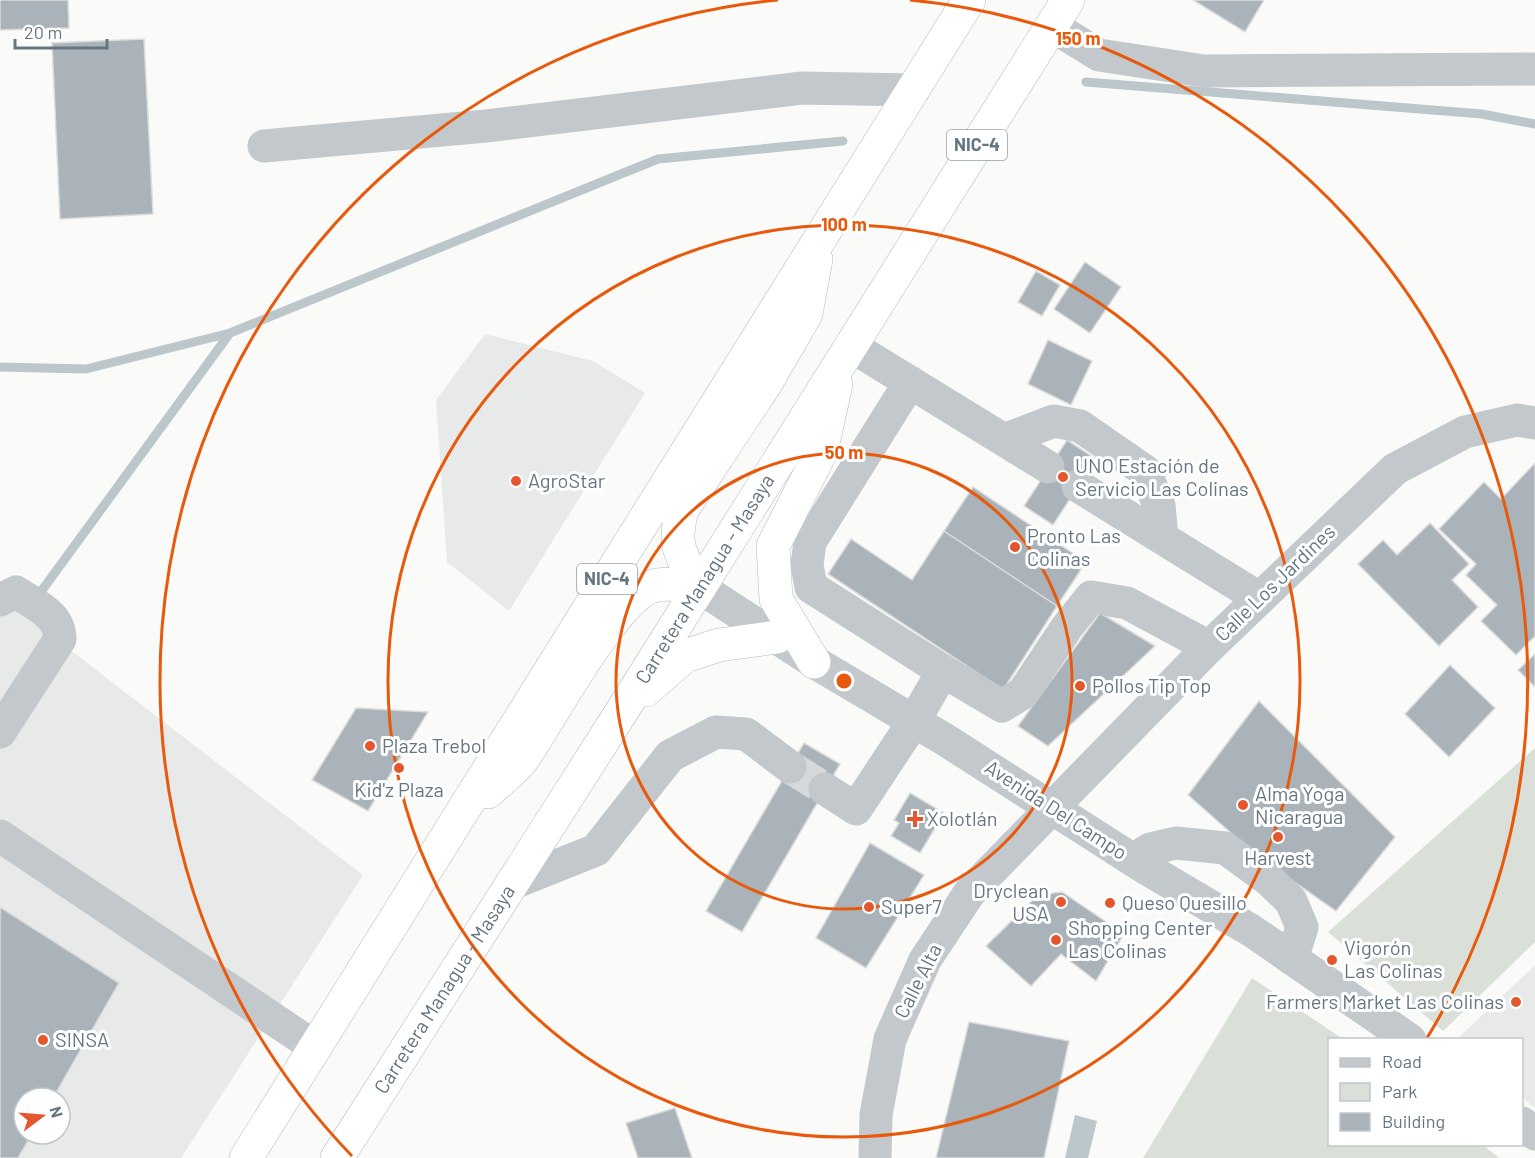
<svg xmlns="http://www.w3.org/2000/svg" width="1535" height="1158" font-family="Barlow,sans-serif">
<rect width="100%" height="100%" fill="#fafaf8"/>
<path fill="#e8e9e9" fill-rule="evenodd" d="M485,334L593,361L645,393L509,611L447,562L436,400Z
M0,596L363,875L181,1158H0ZM24,1098H60V1134H24Z
M1535,965V1108L1522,1097V1040L1457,1039Z"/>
<path fill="#dadfd7" d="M1535,748V942L1443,1031L1328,932Z
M1252,978L1343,1039L1330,1040V1144L1483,1145L1499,1158H1143Z"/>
<path fill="#bbc7cb" d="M1075,1115L1097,1121L1088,1158H1065Z"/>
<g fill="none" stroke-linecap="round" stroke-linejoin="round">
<path stroke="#bbc7cb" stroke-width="9" d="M1086,82L1482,114L1535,124
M0,367L86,369L230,333
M40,593L230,333L658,159L843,141"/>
</g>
<path fill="#aab3b9" stroke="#dcdcda" stroke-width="1.5" d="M0,0H68L69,28L0,30Z
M1193,0H1264L1245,32Z
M144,39L153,214L60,219L52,43Z
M1085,262L1121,287L1090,333L1054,309Z
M1036,271L1060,285L1042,316L1018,302Z
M1048,340L1092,361L1071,405L1028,384Z
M1067,440L1096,459L1053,525L1024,506Z
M1535,463V636L1516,655L1481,621L1497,605L1466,575L1476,564L1439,529L1484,482L1501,499Z
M973,487L1086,562L1057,606L944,531Z
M1430,523L1469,564L1452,580L1478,607L1439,646L1358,564L1383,540L1397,555Z
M944,531L1057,606L1003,690L828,574L851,539L912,580Z
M1100,613L1155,646L1048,746L1018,726Z
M1535,654V687L1518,670Z
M1450,665L1495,708L1449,757L1405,714Z
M1259,701L1395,837L1336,911L1256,855L1188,795Z
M356,708L428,712L368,811L312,780Z
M804,743L840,764L742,932L706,911Z
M910,793L944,813L920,853L891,836L899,823L894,820Z
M870,843L924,875L866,968L816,938Z
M1062,892L1124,934L1096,981L1061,954L1031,986L986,946L1038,895Z
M0,907L119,983L53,1098H24V1134H32L18,1158H0Z
M969,1022L1069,1041L1044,1158H936Z
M675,1108L692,1158H638L626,1123Z"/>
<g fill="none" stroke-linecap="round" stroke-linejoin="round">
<path stroke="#d5d9db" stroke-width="33" stroke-dasharray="33 16" stroke-linecap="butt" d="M790,767L825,789"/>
<defs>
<g id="highway">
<path d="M699,587C681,554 672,548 682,510L766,383L806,314L816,259"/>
<path d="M814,662L776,599L773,546L821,452L836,384"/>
<path d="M646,690L685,656L719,645L777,637"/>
<path d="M488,792C499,781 515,770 524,757C550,720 614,598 653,586C665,582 685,586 699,587"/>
<path d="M246,1158L969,0"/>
<path id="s1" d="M337,1158L622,711L1068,0"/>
</g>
</defs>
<use href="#highway" stroke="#b4b9bd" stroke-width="34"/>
<path stroke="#c3c8cc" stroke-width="33" d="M1052,26L1099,55L1204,71L1535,69
M264,146L486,126L802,88L914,90
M851,346L1048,467
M910,382L810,542L807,565L811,587L943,671
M1004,440L1054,421L1080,426L1145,471L1159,505L1162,538
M1078,486L1259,598
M699,587L814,662L944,739L1144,867L1252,931L1410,1040
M0,600L16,592C35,605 60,614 60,639L0,732
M825,789L856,809L914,721L943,671L1002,706L1023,693L1067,627L1091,597L1127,603L1209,647
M0,836L315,1047
M1133,860L1150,849L1176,843L1225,848L1269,880L1291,901L1302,927L1292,959
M511,884L596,850L670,756L716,732L746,734L790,767
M1522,1123L1535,1134
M875,1158L876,1115L890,1039L925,960L970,892L1209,647L1395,469L1465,432L1517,420L1535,423"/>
<use href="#highway" stroke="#fff" stroke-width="33"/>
</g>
<g fill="none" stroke="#e8590c" stroke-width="3">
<circle cx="844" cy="681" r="228"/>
<circle cx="844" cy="681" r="456"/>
<path d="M352 1156A684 684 0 0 1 778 0M910 0A684 684 0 0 1 1427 1038"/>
</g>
<g fill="#e4572e" stroke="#fff" stroke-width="2">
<circle cx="1063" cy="477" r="6"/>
<circle cx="516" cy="481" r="6"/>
<circle cx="1015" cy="547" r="6"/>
<circle cx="1080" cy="686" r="6"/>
<circle cx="370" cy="746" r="6"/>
<circle cx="399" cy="768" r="6"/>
<circle cx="1243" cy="805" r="6"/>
<path d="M912 810h6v6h6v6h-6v6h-6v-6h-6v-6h6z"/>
<circle cx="1278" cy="837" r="6"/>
<circle cx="1061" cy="902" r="6"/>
<circle cx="1110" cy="903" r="6"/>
<circle cx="869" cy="907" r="6"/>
<circle cx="1056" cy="940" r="6"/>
<circle cx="1332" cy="960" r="6"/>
<circle cx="1516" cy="1002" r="6"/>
<circle cx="43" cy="1040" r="6"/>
</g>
<g text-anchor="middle" stroke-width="6" stroke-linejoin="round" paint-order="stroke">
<g fill="#fff" stroke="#939fa8" stroke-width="1.5">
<rect x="947" y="130" width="60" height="30" rx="4.5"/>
<rect x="577" y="564" width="60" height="30" rx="4.5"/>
</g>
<g font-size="18" font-weight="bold" fill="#657683">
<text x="977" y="151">NIC-4</text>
<text x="607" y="585">NIC-4</text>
</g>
<g font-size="20" fill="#657683" stroke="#fff" text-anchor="start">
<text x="1075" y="473">UNO Estación de<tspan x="1075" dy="23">Servicio Las Colinas</tspan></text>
<text x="528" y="488">AgroStar</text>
<text x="1027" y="543">Pronto Las<tspan x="1027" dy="23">Colinas</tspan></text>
<text x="1092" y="693">Pollos Tip Top</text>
<text x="382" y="753">Plaza Trebol</text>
<text x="399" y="797" text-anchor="middle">Kid'z Plaza</text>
<text x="1255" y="801">Alma Yoga<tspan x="1255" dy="23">Nicaragua</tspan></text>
<text x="927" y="826">Xolotlán</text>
<text x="1278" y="865" text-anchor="middle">Harvest</text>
<text x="1049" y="898" text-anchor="end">Dryclean<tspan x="1049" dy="23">USA</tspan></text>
<text x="1122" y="910">Queso Quesillo</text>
<text x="881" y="914">Super7</text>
<text x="1068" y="935">Shopping Center<tspan x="1068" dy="23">Las Colinas</tspan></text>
<text x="1344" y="955">Vigorón<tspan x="1344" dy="23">Las Colinas</tspan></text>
<text x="1504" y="1009" text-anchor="end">Farmers Market Las Colinas</text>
<text x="55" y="1047">SINSA</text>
</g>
<g font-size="20" fill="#657683" stroke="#fff">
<text dy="7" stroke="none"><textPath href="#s1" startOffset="686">Carretera Managua - Masaya</textPath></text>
<text transform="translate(1275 583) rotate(-44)" y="7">Calle Los Jardines</text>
<text transform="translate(1056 810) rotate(33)" y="7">Avenida Del Campo</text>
<text transform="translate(918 981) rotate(-63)" y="7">Calle Alta</text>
<text dy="7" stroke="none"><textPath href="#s1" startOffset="200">Carretera Managua - Masaya</textPath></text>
</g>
</g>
<circle cx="844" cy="681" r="9" fill="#e8590c" stroke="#fff" stroke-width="3"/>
<g font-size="18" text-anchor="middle" font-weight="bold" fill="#e8590c" stroke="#fff" stroke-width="6" stroke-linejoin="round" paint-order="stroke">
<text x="1078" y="45">150 m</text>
<text x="844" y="231">100 m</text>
<text x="844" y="459">50 m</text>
</g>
<rect x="1328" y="1038" width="195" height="108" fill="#ffffff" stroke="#c1c8cd" stroke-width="1.5"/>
<rect x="1340" y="1058" width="30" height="9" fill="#c3c8cc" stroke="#c1c8cd" stroke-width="1.5"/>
<text x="1382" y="1068" font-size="18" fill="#657683">Road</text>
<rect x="1340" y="1083" width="30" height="18" fill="#dadfd7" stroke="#c1c8cd" stroke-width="1.5"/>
<text x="1382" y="1098" font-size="18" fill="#657683">Park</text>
<rect x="1340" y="1113" width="30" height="18" fill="#aab3b9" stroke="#c1c8cd" stroke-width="1.5"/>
<text x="1382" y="1128" font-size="18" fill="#657683">Building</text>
<g transform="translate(42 1116) rotate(74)"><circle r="28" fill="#ffffff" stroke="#c1c8cd" stroke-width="1.5"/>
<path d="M0-4.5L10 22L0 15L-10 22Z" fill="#e4572e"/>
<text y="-9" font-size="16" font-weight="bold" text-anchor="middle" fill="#657683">N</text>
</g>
<path d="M15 39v9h92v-9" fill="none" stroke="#657683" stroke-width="3"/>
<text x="24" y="39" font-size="18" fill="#657683" stroke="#ffffff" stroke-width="4.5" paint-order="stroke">20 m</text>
</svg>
